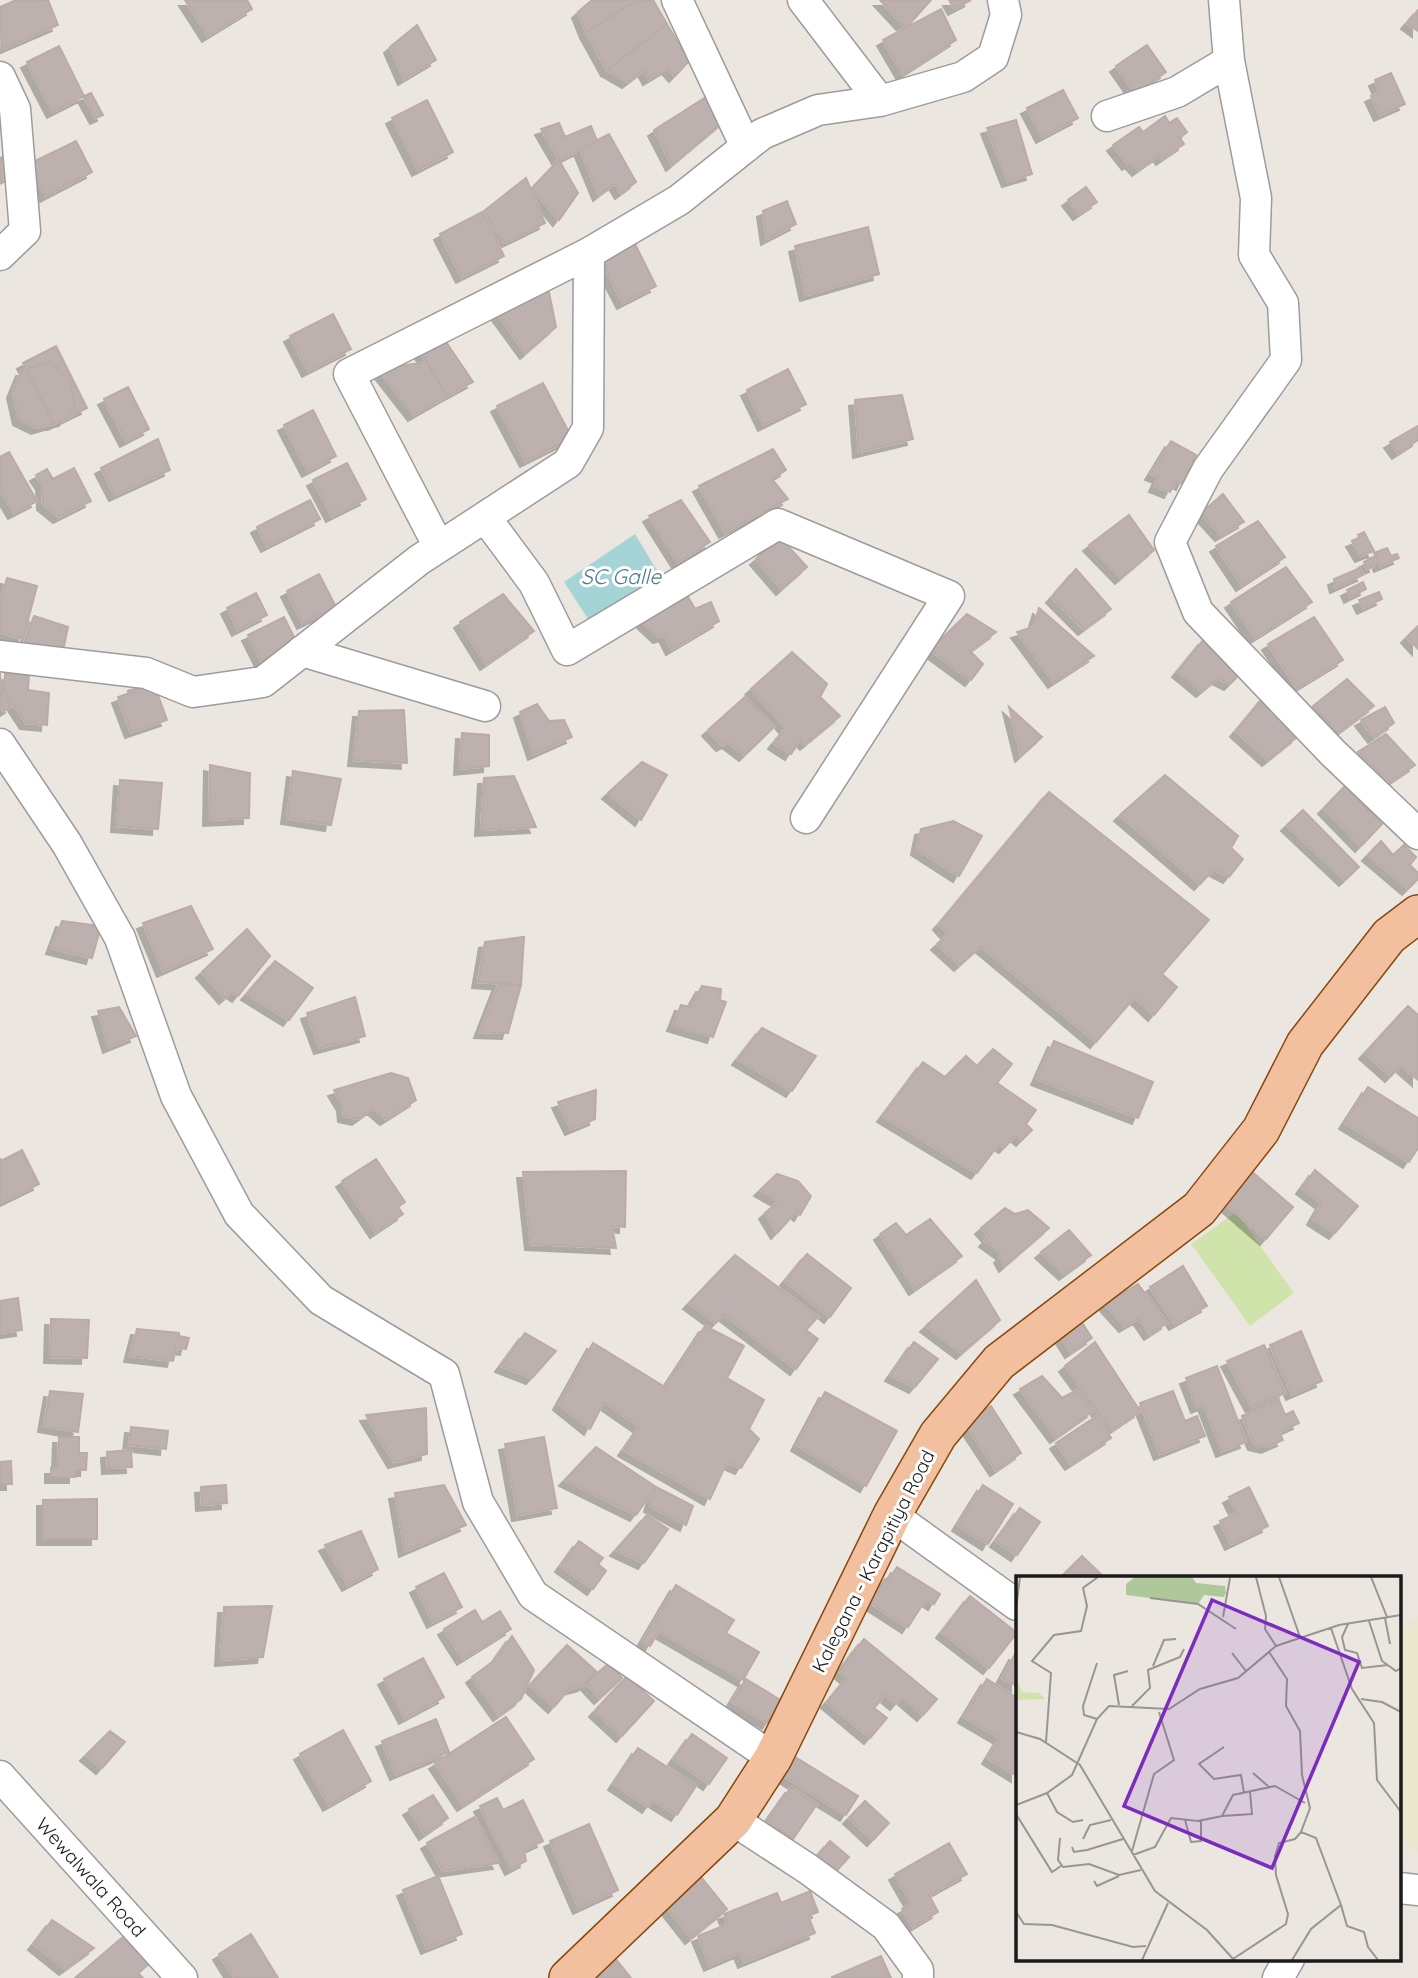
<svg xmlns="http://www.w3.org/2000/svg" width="1418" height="1978" font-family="Quicksand,sans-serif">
<defs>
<filter id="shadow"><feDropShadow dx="-6" dy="6" stdDeviation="0" flood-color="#0004"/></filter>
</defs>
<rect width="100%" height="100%" fill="#ece6e1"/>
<path fill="#eae7ce" d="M1418,1617V1852H1413L1399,1832V1629Z"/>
<path fill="#d0e3ab" d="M1236,1212L1294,1293L1250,1326L1191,1244Z"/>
<path fill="#a5d4d6" d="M635,534L664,582L594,628L564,582Z"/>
<path fill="#bcb1ae" stroke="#bcaba5" stroke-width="2" filter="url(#shadow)" d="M16,0H48L58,25L2,49L0,7Z
M185,0H247L252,9L208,36Z
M637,0L586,32L578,12L592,0Z
M637,0H653L667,24L607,70L586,32Z
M880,0H931L906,28Z
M949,0H971L954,9Z
M941,9L956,40L903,74L883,40Z
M1418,10V31L1407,23Z
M667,24L689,61L675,76L668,68L649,79L644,70L628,82L607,70Z
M417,25L436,60L404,79L390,47Z
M1147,45L1166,72L1135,93L1116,66Z
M59,46L84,96L53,112L27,62Z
M1391,73L1405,104L1380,115L1371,96L1380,92L1375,80Z
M1063,90L1078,118L1042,137L1027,108Z
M91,93L103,115L96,118L84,96Z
M709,95L728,118L672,165L654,130Z
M427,100L453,152L418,170L392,118Z
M1165,116L1169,123L1177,118L1187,132L1180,138L1184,144L1162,159L1159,155L1138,170L1131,162L1128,164L1113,145L1139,127L1143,132Z
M1016,120L1032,174L1008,181L987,128Z
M559,123L565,137L591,126L597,141L559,160L541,129Z
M609,134L636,182L621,193L615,183L599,195L580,149Z
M76,141L92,172L46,196L29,164Z
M2,157L11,175L0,181V158Z
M559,160L578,193L559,220L532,188Z
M526,178L545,223L504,243L484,211Z
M1086,187L1097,202L1079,214L1068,200Z
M787,201L796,224L767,239L763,211Z
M482,212L504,256L462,277L440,234Z
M868,227L879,274L806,295L795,246Z
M634,242L656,286L623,303L600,259Z
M546,277L556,327L526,353L491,305Z
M333,314L351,349L308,371L290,336Z
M440,333L473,382L447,396L417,346Z
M56,346L87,408L54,424L23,363Z
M49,362L69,379L75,405L65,420L37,428L19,419L13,392L22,370Z
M427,362L447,396L414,415L378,369Z
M788,369L806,404L764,425L747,390Z
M543,383L572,438L526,461L497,406Z
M128,387L149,429L126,441L104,399Z
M902,395L913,439L859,452L855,400Z
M313,410L336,456L308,471L284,425Z
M1418,426V440L1398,453L1390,442Z
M158,439L170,470L115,495L101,468Z
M1171,441L1196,455L1182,484L1176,481L1170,492L1155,486L1159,477L1151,474Z
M773,449L786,470L772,479L788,499L725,532L699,486Z
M9,452L37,501L14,513L0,489V457Z
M347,463L366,499L332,516L313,480Z
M74,468L91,501L59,517L43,504L42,484L36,475L47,469L53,479Z
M1223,494L1244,522L1221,535L1201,513Z
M310,500L320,519L267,546L257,527Z
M681,500L710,542L678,562L649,516Z
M1129,515L1154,550L1121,578L1089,545Z
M1258,521L1285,557L1242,585L1216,546Z
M774,531L807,567L782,589L756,559L765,551L760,545Z
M1364,532L1374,551L1361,556L1352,541L1360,538L1358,535Z
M1387,548L1391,556L1397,554L1399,558L1380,566L1374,553Z
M1374,557L1375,566L1367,569L1364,562Z
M1286,567L1312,602L1255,638L1231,602Z
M1360,568L1363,575L1336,587L1334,579Z
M1076,569L1111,609L1084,629L1052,597Z
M319,574L336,607L303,623L287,591Z
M7,578L37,586L23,639L0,632V603Z
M1363,582L1366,589L1350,597L1347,590Z
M683,588L695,609L711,602L719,621L672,649L665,635L659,637L641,620Z
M1379,592L1382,599L1363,608L1359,600Z
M256,593L267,615L238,630L227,608Z
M503,594L534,631L486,664L460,622Z
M1039,608L1094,656L1054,682L1017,632L1033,627Z
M967,614L996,632L970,651L983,664L971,680L930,650Z
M34,616L68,627L61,660L23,647Z
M284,617L297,643L261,661L248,635Z
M1314,617L1343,660L1297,688L1268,644Z
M1418,626V649L1407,637Z
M1204,639L1241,673L1230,684L1218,678L1202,691L1178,671Z
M792,652L827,684L820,697L840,716L806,744L801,739L791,754L774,743L786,728L751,689Z
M0,673L1,693L11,707L4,711L0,708Z
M5,674L29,675L28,690L49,693L47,725L26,723L4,690Z
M152,679L167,720L131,732L118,697L135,691L134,685Z
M1347,679L1374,706L1338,733L1313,706Z
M1269,691L1297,737L1268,760L1236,731Z
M745,697L774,727L745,755L728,742L722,745L708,730Z
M537,704L549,721L564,720L572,737L534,754L520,712Z
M1009,707L1042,737L1021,756Z
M1385,707L1394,723L1374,737L1361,720Z
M404,710L407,763L354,760L359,711Z
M462,733L489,735V766L460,769Z
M1386,734L1415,765L1390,782L1358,752Z
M642,762L667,775L641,820L608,793Z
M210,765L250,773L249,818L209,820Z
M293,771L341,779L331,825L287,818Z
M1165,775L1238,836L1231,848L1243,859L1229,877L1214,869L1200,884L1120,815Z
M514,776L536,827L481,830L484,778Z
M120,780L162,783L158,829L117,826Z
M1345,786L1382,824L1361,846L1324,808Z
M1049,792L1209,920L1162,974L1177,987L1154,1015L1135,997L1096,1042L981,946L960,965L937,944L948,934L939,924Z
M1303,810L1359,867L1345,880L1287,825Z
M953,821L982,836L959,876L917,849L921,829Z
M1381,841L1393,855L1404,845L1416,857L1410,865L1418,873V879L1408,889L1368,855Z
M191,906L213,949L163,971L143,923Z
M62,921L101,926L92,958L52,948Z
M247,929L270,956L238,996L232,992L225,998L202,972Z
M524,937L521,985L478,982L485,942Z
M275,961L313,988L289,1020L247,994Z
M499,983L521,985L508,1033L480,1032Z
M702,986L721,989L720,1000L726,1002L713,1037L673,1025L681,1005L690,1007Z
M355,997L365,1036L320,1048L307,1013Z
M1408,1006L1418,1015V1080L1401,1065L1391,1076L1365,1053Z
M119,1007L136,1036L109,1047L98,1011Z
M762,1028L816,1056L792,1091L738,1059Z
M1054,1041L1153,1082L1138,1118L1037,1079Z
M993,1049L1012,1064L997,1083L1036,1110L1026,1124L1032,1130L1022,1140L1016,1135L1005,1147L999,1144L977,1173L883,1116L923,1062L945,1077L966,1056L977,1066Z
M391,1073L408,1078L416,1100L386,1119L373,1108L358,1119L344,1116L343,1105L334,1090Z
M1368,1087L1418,1118V1148L1409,1162L1345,1123Z
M596,1090L595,1119L571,1129L558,1102Z
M22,1150L39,1184L0,1203V1158L1,1161Z
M376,1159L405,1202L398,1207L403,1214L376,1232L342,1181Z
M1250,1170L1293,1207L1266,1239L1222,1201Z
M1315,1170L1358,1206L1335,1233L1313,1219L1322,1203L1302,1188Z
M626,1171L625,1227L612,1226L616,1248L531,1244L523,1172Z
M777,1174L798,1181L811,1196L800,1215L796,1212L777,1233L765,1213L779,1201L760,1190Z
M1005,1208L1015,1214L1028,1210L1049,1228L1005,1266L1000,1257L1003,1254L985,1241L989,1237L981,1228Z
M930,1219L962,1256L915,1289L880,1234L896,1223L906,1235Z
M1069,1230L1091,1255L1065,1274L1041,1252Z
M807,1254L851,1288L830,1317L785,1281Z
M735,1255L818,1317L806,1330L818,1339L796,1369L724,1314L716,1323L689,1303Z
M1183,1266L1207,1306L1175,1324L1150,1287Z
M976,1280L1000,1320L962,1353L926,1326Z
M1138,1284L1167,1323L1150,1334L1139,1318L1125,1326L1105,1304Z
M18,1298L22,1330L0,1333V1301Z
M1079,1318L1092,1338L1071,1352L1059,1333Z
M51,1319L89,1320L87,1358L50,1357Z
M705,1326L744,1346L727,1378L764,1400L749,1429L759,1439L741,1468L727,1462L710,1499L624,1450L640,1427L604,1402L590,1429L559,1404L593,1343L665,1387Z
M137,1329L179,1333V1336L189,1338L186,1349L176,1348L173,1361L130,1356Z
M1301,1331L1322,1381L1292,1394L1270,1345Z
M525,1333L556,1351L532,1378L501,1366Z
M914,1342L938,1359L915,1387L891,1375Z
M1095,1342L1140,1411L1112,1430L1065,1366Z
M1264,1345L1285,1393L1252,1407L1227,1361Z
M1217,1366L1246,1442L1222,1451L1204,1404L1197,1407L1186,1378Z
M1042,1376L1062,1398L1077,1390L1093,1411L1056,1437L1020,1389Z
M50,1391L83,1394L78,1432L44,1426Z
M1173,1391L1185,1421L1197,1416L1205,1436L1160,1454L1140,1403Z
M825,1392L897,1431L866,1486L797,1445Z
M1279,1400L1285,1415L1293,1411L1299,1423L1279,1432L1283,1440L1267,1447L1254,1444L1242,1416Z
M991,1406L1021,1453L996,1470L965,1423Z
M426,1408L427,1454L394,1462L366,1415Z
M1097,1416L1111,1438L1071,1464L1056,1443Z
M131,1427L168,1431L166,1449L129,1445Z
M59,1437H79V1453H87L86,1470H75V1477H51V1468H58Z
M544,1437L557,1508L518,1515L505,1444Z
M596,1447L656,1487L636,1515L565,1480Z
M131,1450L132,1467L108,1468L107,1452Z
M11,1461L12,1484H0V1462Z
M226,1485L227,1503L202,1505L201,1487Z
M444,1485L466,1525L405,1551L395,1493Z
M983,1485L1013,1504L988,1544L958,1525Z
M656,1487L693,1506L686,1525L650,1506Z
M1249,1487L1268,1526L1231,1544L1220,1521L1237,1513L1229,1497Z
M97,1499V1539H43V1500Z
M1020,1508L1040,1522L1017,1555L996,1541Z
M647,1515L668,1529L644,1563L616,1550Z
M361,1531L378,1569L348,1585L325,1545Z
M579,1541L603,1558L598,1564L606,1571L593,1589L561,1566Z
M1082,1556L1104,1577H1061Z
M897,1567L940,1594L934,1604L926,1599L908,1627L869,1602L885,1579H889Z
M444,1573L462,1607L433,1622L416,1587Z
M676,1585L734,1620L726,1633L759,1652L743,1680L659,1631L650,1646L643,1641Z
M970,1596L1017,1633L989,1668L942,1632Z
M272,1606L263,1657L221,1660L224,1607Z
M475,1610L482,1622L500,1611L511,1629L463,1659L444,1629Z
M512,1636L534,1670L521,1699L499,1715L472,1677L495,1660Z
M864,1639L937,1699L923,1715L902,1697L896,1704L885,1695L874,1708L887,1718L870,1738L827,1702L847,1678L839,1671Z
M567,1645L596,1671L584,1685L569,1689L554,1707L530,1685Z
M1015,1654L1017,1655V1686L1002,1678Z
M423,1658L444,1697L405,1718L384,1679Z
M609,1663L622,1678L600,1698L586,1683Z
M627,1676L654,1701L622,1736L595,1711Z
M746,1679L782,1701L768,1723L732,1702Z
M987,1679L1017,1698V1776L988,1758L1000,1738L964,1717Z
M506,1717L534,1759L463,1805L435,1763Z
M436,1719L449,1752L396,1774L382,1741Z
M343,1730L371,1781L329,1805L300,1754Z
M110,1731L125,1742L102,1768L86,1755Z
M692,1734L727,1758L709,1784L674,1759Z
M638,1748L696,1786L677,1815L653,1800L648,1807L614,1784Z
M792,1755L858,1796L846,1815L780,1774Z
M791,1787L817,1804L793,1839L767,1821Z
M433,1795L448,1818L425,1834L409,1809Z
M497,1798L503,1810L523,1800L543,1841L524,1850L526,1861L511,1869L480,1806Z
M865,1801L889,1823L873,1840L849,1818Z
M474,1817L499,1863L443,1871L427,1843Z
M589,1824L618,1890L579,1908L550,1841Z
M830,1841L849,1857L831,1877L813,1861Z
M949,1843L967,1874L929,1895L938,1912L913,1927L902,1909L912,1904L895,1874Z
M438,1876L462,1934L427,1948L403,1890Z
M700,1876L727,1909L691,1938L664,1904Z
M810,1891L818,1912L808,1916L815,1933L744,1962L740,1952L710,1965L698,1936L728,1924L724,1914L777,1893L781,1903Z
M52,1920L94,1948L65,1969L34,1944Z
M130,1931L155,1958L138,1973L143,1978H75Z
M251,1934L278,1978H234L219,1954Z
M610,1952L631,1978H586Z
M881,1956L891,1978H833L832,1977Z"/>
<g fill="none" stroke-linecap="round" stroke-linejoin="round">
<defs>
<path id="minor" d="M677,0L746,147
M803,0L880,101
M1224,0L1229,61L1256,198L1254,255L1283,303L1286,360L1208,469L1170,542L1198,612L1333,753L1418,834
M0,77L15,109L25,231L0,255
M1107,116L1177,92L1229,61
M485,517L534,583L567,650L778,524L949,596L806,818
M439,547L349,374L589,253
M302,651L485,706
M0,656L146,673L193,692L263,682L419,560L568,463L588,428L589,253L679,200L762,134L818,110L880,101L963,77L993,57L1006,15L1003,0
M0,744L67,844L120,938L176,1096L239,1214L321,1300L444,1374L478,1502L533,1595L773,1758
M892,1515L1017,1605
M0,1776L182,1978
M733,1820L808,1869L886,1926L918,1970V1978
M1399,1888L1418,1890
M1278,1978L1289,1959"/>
<path id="major" d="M568,1978L733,1820L773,1758L892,1515L938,1435L999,1362L1199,1209L1261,1130L1305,1044L1389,936L1418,914"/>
</defs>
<use href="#minor" stroke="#9c9c9c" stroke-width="33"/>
<use href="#major" stroke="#86480c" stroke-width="40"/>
<use href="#minor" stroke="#fff" stroke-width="30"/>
<use href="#major" stroke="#f3c09f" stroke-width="37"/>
</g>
<g text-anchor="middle" stroke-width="6" stroke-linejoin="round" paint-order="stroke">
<g font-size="19" fill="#1b1b1b" stroke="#fff">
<text transform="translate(873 1561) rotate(-63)" y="7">Kalegana - Karapitiya Road</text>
<text transform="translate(91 1877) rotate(48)" y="7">Wewalwala Road</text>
</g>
<g font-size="21" font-style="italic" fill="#4a7c94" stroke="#fff">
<text x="621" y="584">SC Galle</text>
</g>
</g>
<g transform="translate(1016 1576)">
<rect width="385" height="385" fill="#ece6e1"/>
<path d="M0,103L6,116L23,117L29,123L0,124Z" fill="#d0e3ab"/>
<path d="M119,1H176L180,7L209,10L210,17L208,21L188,19L182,28L110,19V8Z" fill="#afc899"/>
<path fill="none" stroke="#989592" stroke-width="2" d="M240,1L250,40L249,53L260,70M263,1L284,61M355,1L371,41M134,22L182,28L220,53M0,33L4,1M207,41L214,2M369,42L374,68M353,45L366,85L380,95L385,92M332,48L326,61L329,74L341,77L346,92L372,89M315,52L336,113L358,147L361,204L385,236M253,76L271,103L270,130L284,155L286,199L294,232L285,256L300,262L325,329M216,77L230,95M81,87L67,130L68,139L81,143M137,90L148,64L160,63M345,123L366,126L385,136M103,129L98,99L112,95M116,130L134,112L132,94L164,81L168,73M0,156L24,163L64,189L139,315L191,354L218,384M30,166L35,97L16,85L38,59L65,55L71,30L67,12L82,1M208,171L183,188L198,203L225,199L228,217M237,197L253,211M31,217L41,236L57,246L67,244M0,229L31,217L56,199L81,143L93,130L153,133L184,113L222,102L260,70L323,49L385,39M0,238L36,296L45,290M206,240L236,238L234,216M169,244L175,266L185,265V244M44,262L42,284L47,291L73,288L103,299L125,294M67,263L74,249L95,244M56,271L58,276L71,274L107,263M116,275L138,198L158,184L143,136M117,279L139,271L155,242L182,245L206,240L217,219L259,210L289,227M78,305L81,310L103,300M0,336L8,348L36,349L117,371L130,370M217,383L270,348L272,338L260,299L259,280L263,267L279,263L285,256M126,384L152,327M276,384L295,353L325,329L331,350L348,356L352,371L362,384"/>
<path fill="#7b2cbf" fill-opacity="0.15" stroke="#7b2cbf" stroke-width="3.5" d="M196,24L343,86L256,292L108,230Z"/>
<rect width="385" height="385" fill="none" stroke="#1b1b1b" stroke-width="3.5"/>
</g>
</svg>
